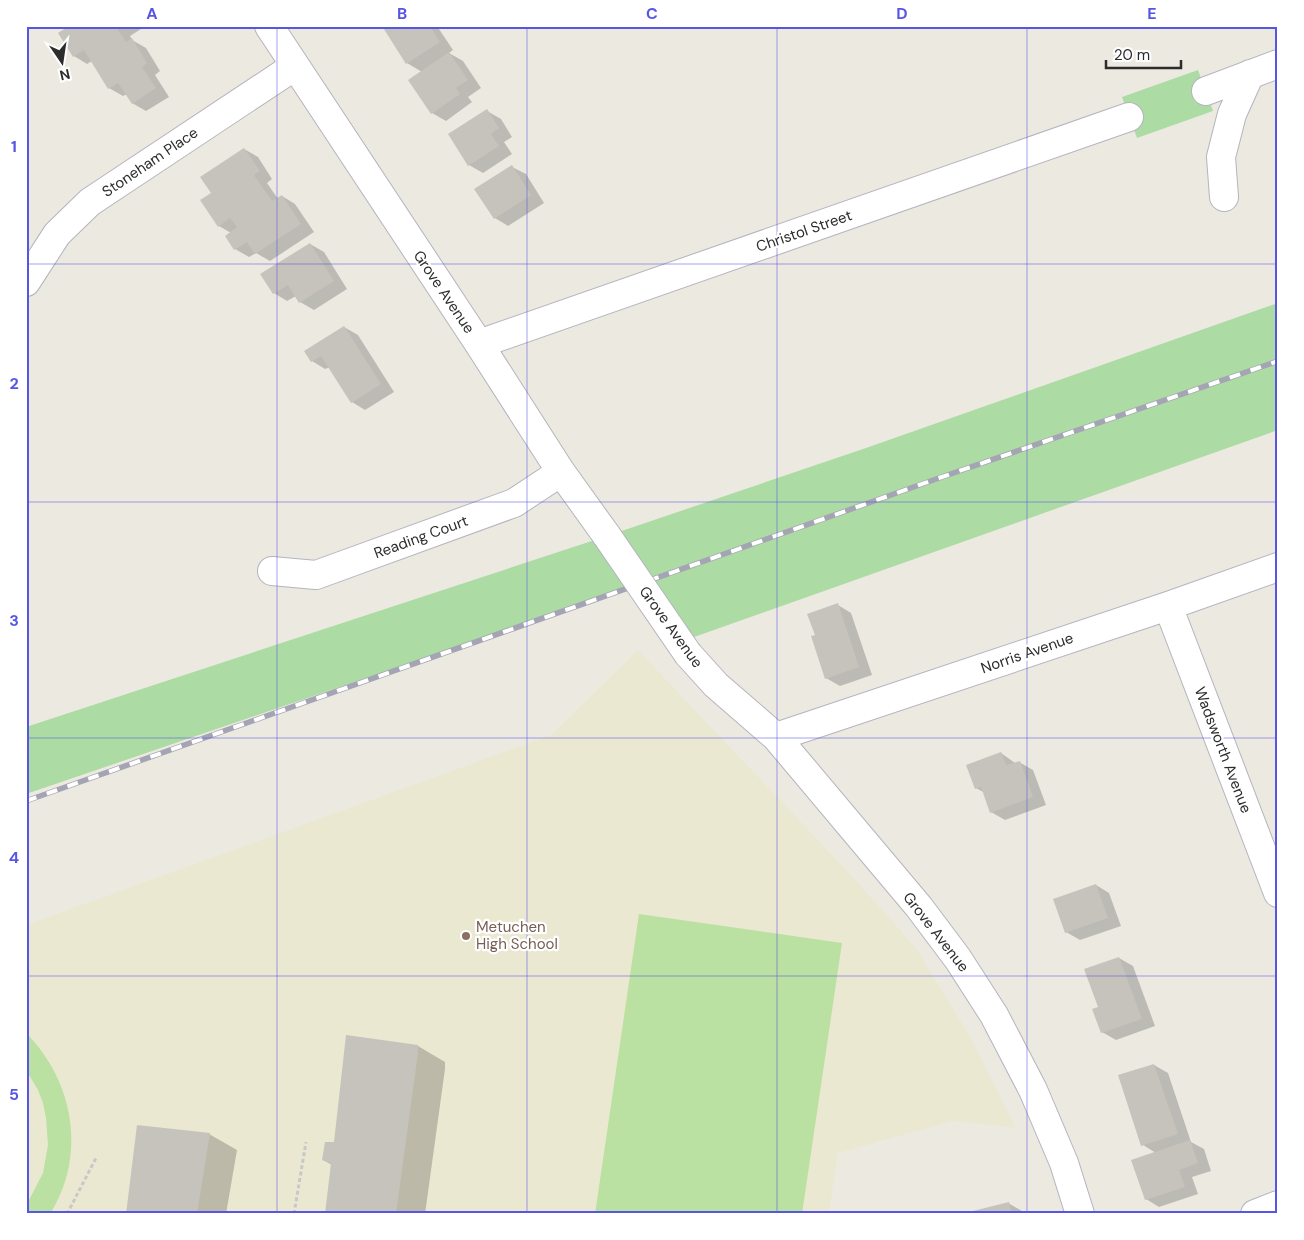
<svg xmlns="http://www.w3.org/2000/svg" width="1304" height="1240" font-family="'DM Sans',sans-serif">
<rect width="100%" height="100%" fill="#ece9e1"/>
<path fill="#ebe8d2" d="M638,650L852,876L916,948L971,1038L1016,1128L953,1121L838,1153L829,1214H26V925L551,735Z"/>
<path fill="#acdba4" d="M1198,70L1213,111L1137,138L1122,97Z
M1278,303V430L680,642L639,585L26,794V727L607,536L866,448Z"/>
<path fill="#bae1a1" d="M639,914L842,943L802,1214H595Z
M26,1033C74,1081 87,1155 50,1214H26V1206L43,1173L48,1145L46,1118L43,1103L38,1090L26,1070Z"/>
<path fill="#0003" d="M72,26H140L141,29L130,36L132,40L146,48L160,71L155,75L169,97L146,111L132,103L127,94L123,96L109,88L92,61L87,64L74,56Z
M383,26H437L453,50L449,53L463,61L481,88L468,97L472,102L446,121L432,113L422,72L407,63Z
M487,111L501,119L512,137L504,142L512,154L483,173L469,165Z
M244,149L258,157L272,179L267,183L278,199L282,196L295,204L314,232L270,261L256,253L249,257L235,249L226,236L231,233L219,226L212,193Z
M512,167L526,174L544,203L508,226L495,218Z
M310,244L324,252L347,289L314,310L300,302L296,296L287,301L274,293Z
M344,327L358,335L394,392L365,410L352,402L330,367L325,369L312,361Z
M838,605L851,613L872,675L840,686L826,678L816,636Z
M1001,753L1015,763L1019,762L1033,770L1046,805L1005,820L991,812L985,793L976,788Z
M1096,885L1109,893L1121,926L1080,940L1066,932Z
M1119,958L1133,966L1155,1026L1116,1040L1102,1032Z
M418,1046L445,1062V1069L425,1214H326L332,1165L323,1160L335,1143Z
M1154,1065L1168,1073L1191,1142L1204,1149L1211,1171L1192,1177L1198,1194L1159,1207L1146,1199L1156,1153L1143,1145Z
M209,1134L237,1150L226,1214H128Z
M1008,1203L1022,1211L1023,1214H968Z"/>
<path fill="#c5c3bc" d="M69,26H120L117,28L126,42L132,38L147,63L142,67L156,88L132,104L118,83L108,89L84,50L73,57L58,33Z
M382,26H430L440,42L406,64Z
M449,52L468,80L456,88L460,94L431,114L408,80Z
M487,109L499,128L491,134L499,146L468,166L448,134Z
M244,148L260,171L254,175L272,201L282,195L301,224L255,254L247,242L234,250L225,236L237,227L230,218L218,227L200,200L211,193L200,177Z
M512,165L531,195L494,219L474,189Z
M310,243L334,281L299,303L288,285L273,294L260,274Z
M344,326L381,384L351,403L321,356L311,362L304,351Z
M838,603L859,667L825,679L811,636L815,635L807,614Z
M1001,752L1006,765L1020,761L1033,797L990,813L981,787L975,789L966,765Z
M1096,884L1108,918L1065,933L1053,899Z
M1119,957L1142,1019L1101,1033L1092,1009L1098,1007L1084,969Z
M346,1035L418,1045V1053L396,1214H325L331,1163L322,1160L325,1142H334Z
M1154,1064L1178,1134L1141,1146L1118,1075Z
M137,1125L210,1133L197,1214H126Z
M1190,1140L1198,1163L1179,1170L1185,1187L1145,1200L1131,1160Z
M1009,1202L1012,1214H965V1213Z"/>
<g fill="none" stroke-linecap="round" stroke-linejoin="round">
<defs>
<path id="minor" d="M269,26L479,344L561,472L607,536
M1206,91L1278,64
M1224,197L1221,157L1232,114L1250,74
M26,282L57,234L90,202L295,66
M479,344L1129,117
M272,571L316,575L514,503L561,472
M1168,606L1278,893
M688,654L716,685L776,737L919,907L958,959L994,1015L1033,1090L1064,1163L1080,1214
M776,737L1168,606L1278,567
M1255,1214L1278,1205"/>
</defs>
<use href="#minor" stroke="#b4b4be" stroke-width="30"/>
<path stroke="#c8c8c8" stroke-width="3" stroke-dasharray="4 2.5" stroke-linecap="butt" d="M67,1214L96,1158
M294,1214L306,1142"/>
<use href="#minor" stroke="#fff" stroke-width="28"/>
<defs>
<path id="rail" d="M26,801L939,478L1278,361"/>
</defs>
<use href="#rail" stroke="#a5a4b4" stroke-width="5.5"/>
<use href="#rail" stroke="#fff" stroke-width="4" stroke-dasharray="11" stroke-linecap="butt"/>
<defs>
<path id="minor-bridge" d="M607,536L688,654"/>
</defs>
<use href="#minor-bridge" stroke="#b4b4be" stroke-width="30" stroke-linecap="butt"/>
<use href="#minor-bridge" stroke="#fff" stroke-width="28"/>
</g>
<path fill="none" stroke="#5756e4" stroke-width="1" stroke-opacity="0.55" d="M277,26V1214M527,26V1214M777,26V1214M1027,26V1214M26,264H1278M26,502H1278M26,738H1278M26,976H1278"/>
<circle fill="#8d6e63" stroke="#fff" stroke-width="2" cx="466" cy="936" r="5"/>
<g text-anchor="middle" stroke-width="4.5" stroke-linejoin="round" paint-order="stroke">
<g font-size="15" fill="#2c2c2c" stroke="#fff">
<text transform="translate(150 162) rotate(-34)" y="5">Stoneham Place</text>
<text transform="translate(804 231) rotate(-19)" y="5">Christol Street</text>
<text transform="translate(444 292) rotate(56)" y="5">Grove Avenue</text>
<text transform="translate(421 537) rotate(-20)" y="5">Reading Court</text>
<text transform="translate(671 627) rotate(54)" y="5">Grove Avenue</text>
<text transform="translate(1027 653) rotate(-19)" y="5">Norris Avenue</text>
<text transform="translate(1223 750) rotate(69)" y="5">Wadsworth Avenue</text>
<text transform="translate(936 932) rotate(52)" y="5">Grove Avenue</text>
</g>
<g font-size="15" fill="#785e54" stroke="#fff" text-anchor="start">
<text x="476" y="932">Metuchen<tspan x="476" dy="17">High School</tspan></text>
</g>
</g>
<rect width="1304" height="1240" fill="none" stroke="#ffffff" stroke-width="55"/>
<g transform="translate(62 62) rotate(167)" stroke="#ffffff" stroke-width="4" paint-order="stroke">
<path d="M0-4L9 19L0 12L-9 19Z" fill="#2c2c2c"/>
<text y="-8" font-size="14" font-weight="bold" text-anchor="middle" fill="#2c2c2c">N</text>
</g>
<path d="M1106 60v8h75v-8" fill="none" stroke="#2c2c2c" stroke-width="2.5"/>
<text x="1114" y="60" font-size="15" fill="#2c2c2c" stroke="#ffffff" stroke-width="4" paint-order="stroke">20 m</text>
<rect x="28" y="28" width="1248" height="1184" fill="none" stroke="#5756e4" stroke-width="2"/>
<g font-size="16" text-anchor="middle" font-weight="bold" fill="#5756e4">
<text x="152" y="19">A</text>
<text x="402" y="19">B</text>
<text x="652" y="19">C</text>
<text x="902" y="19">D</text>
<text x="1152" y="19">E</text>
<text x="14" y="152">1</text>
<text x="14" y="389">2</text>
<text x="14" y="626">3</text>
<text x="14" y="863">4</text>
<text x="14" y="1100">5</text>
</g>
</svg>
